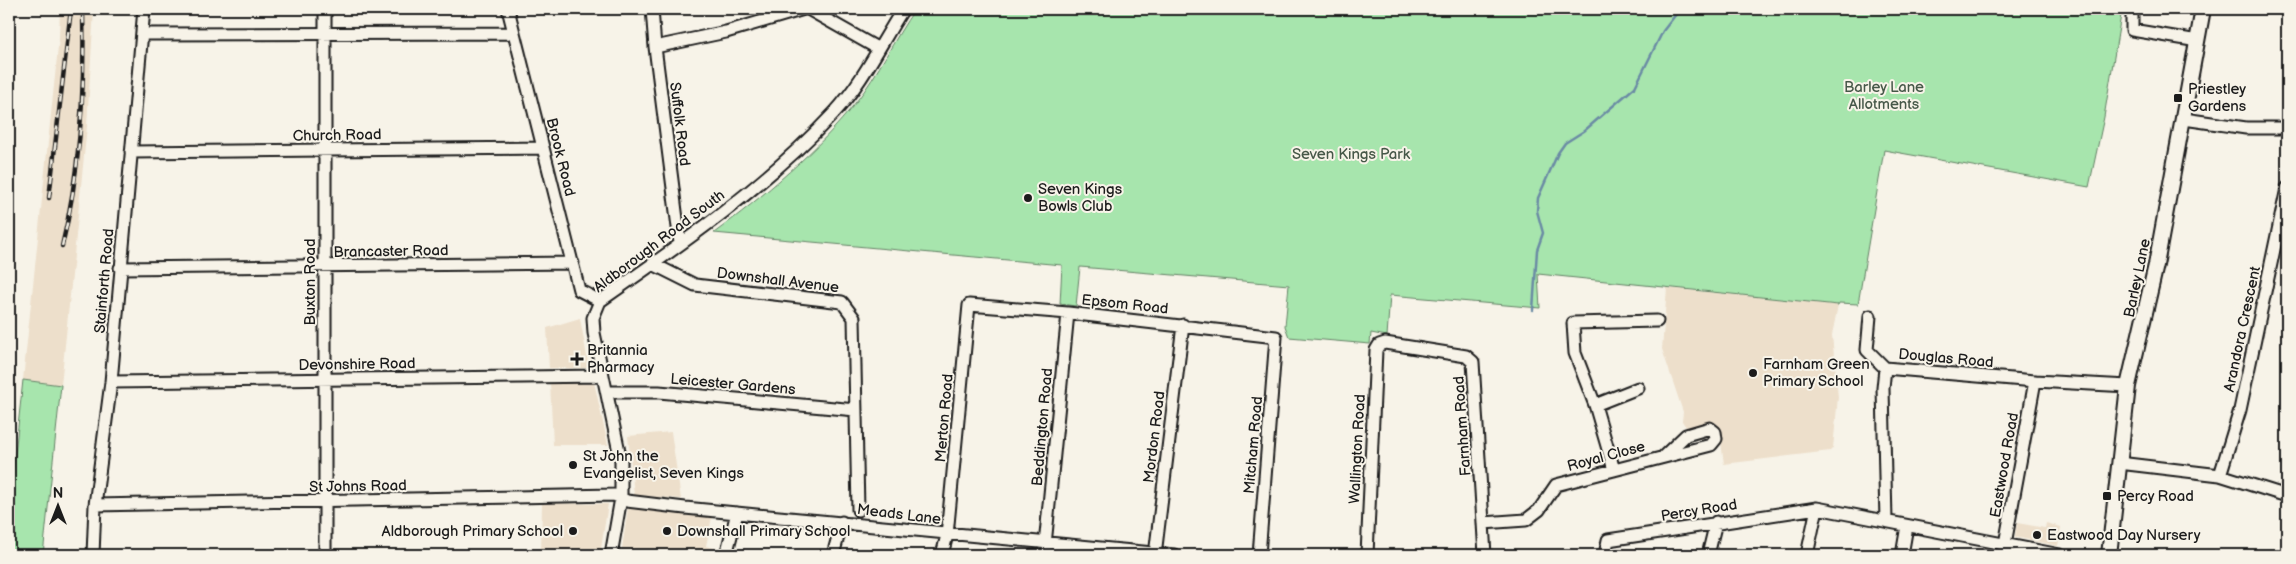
<svg xmlns="http://www.w3.org/2000/svg" width="2296" height="564" font-family="'Balsamiq Sans',sans-serif">
<rect width="100%" height="100%" fill="#f7f3e8"/>
<filter id="ink" filterUnits="userSpaceOnUse"><feTurbulence type="fractalNoise" baseFrequency=".02" numOctaves="2"/><feDisplacementMap in="SourceGraphic" scale="10" xChannelSelector="R" yChannelSelector="G"/><feConvolveMatrix kernelMatrix="1 2 1 2 8 2 1 2 1" color-interpolation-filters="sRGB"/></filter>
<g filter="url(#ink)">
<path fill="#eddfcb" d="M60,9H94L87,126L61,385L23,380L59,38Z
M1667,288L1838,305L1832,335L1838,397L1833,448L1830,451L1724,464L1720,435L1708,423L1686,427L1682,421L1683,412L1662,349Z
M580,318L589,368H549L547,328Z
M550,382H594L608,445H553Z
M671,432L681,499L634,495L628,436Z
M542,503L608,504L600,555H541Z
M628,508L712,517L706,546L717,549L716,555H621Z
M2017,523L2045,528L2046,523L2061,527L2058,546L2015,537Z"/>
<path fill="#a7e5ad" stroke="#628064" d="M915,9H2122L2104,117L2089,187L1884,150L1858,304L1839,303L1838,305L1538,274L1540,308L1390,295L1387,336L1371,333L1370,344L1289,337L1285,326L1289,285L1080,267L1076,306L1060,304L1062,265L714,233C760,199 822,147 856,102C879,73 894,39 915,9Z
M23,380L61,385L43,555H9V510Z"/>
<g fill="none" stroke-linecap="round" stroke-linejoin="round">
<path stroke="#6b8ba4" stroke-width="2.5" d="M1533,310L1537,250L1543,233L1537,211L1538,198L1558,153L1565,143L1584,131L1635,87L1663,31L1680,9"/>
<defs>
<path id="minor" d="M508,9L579,290L600,301
M652,9L655,47L680,243
M808,9L877,48
M2132,9V30L2198,41
M144,34L514,33
M655,47L726,32L804,9
M2184,119L2246,128H2287
M131,152L543,148
M653,264L695,285L842,302L854,318L858,510
M120,268L573,263
M1870,316L1867,350L1885,368
M111,382L603,376
M607,392H659L856,410
M1595,405L1638,388
M2119,463L2220,475L2287,496
M1614,470L1595,405L1575,353L1573,323L1657,321
M2220,475L2240,410L2287,188
M95,505L614,495L627,501L685,508L1174,555
M1886,521L1883,388L1885,368L2035,381L2128,386
M1483,523L1526,520L1539,510L1556,485L1711,445L1716,439L1715,432L1710,428L1686,435L1664,456
M93,555L95,505L111,382L144,9
M325,555V9
M611,555L621,498V461L594,333L593,318L600,301C682,244 766,186 834,113C862,83 881,43 903,9
M726,555L737,513
M833,555L842,522
M942,555L947,535L969,305L1068,313L1276,337L1259,555
M1044,555L1068,313
M1155,555L1183,325
M1367,555L1376,350L1379,345L1385,343L1466,356L1473,362L1485,555
M1605,555L1608,540L1817,508L2060,555
M1708,555L1716,522
M1807,555L1817,508
M1902,555L1907,526
M2003,555L2035,381"/>
<path id="major" d="M2109,555L2128,386L2156,265L2203,9"/>
</defs>
<use href="#minor" stroke="#1c1c1c" stroke-width="15"/>
<use href="#major" stroke="#1c1c1c" stroke-width="18"/>
<use href="#minor" stroke="#f7f3e8" stroke-width="11"/>
<use href="#major" stroke="#f7f3e8" stroke-width="14"/>
<defs>
<path id="rail" d="M49,198L71,9
M62,246C81,168 85,89 83,9"/>
</defs>
<use href="#rail" stroke="#1c1c1c" stroke-width="4.5"/>
<use href="#rail" stroke="#f7f3e8" stroke-width="2.5" stroke-dasharray="8" stroke-linecap="butt"/>
</g>
</g>
<g fill="#1c1c1c" stroke="#f7f3e8" stroke-width="2">
<rect x="2173" y="93" width="10" height="10" rx="2.5"/>
<circle cx="1028" cy="198" r="5"/>
<path d="M574.5 351.5h5v5h5v5h-5v5h-5v-5h-5v-5h5z"/>
<circle cx="1753" cy="373" r="5"/>
<circle cx="573" cy="465" r="5"/>
<rect x="2102" y="491" width="10" height="10" rx="2.5"/>
<circle cx="573" cy="531" r="5"/>
<circle cx="667" cy="531" r="5"/>
<circle cx="2037" cy="535" r="5"/>
</g>
<g text-anchor="middle" stroke-width="4" stroke-linejoin="round" paint-order="stroke">
<g font-size="15" fill="#465848" stroke="#f7f3e8">
<text x="1884" y="92">Barley Lane<tspan x="1884" dy="17">Allotments</tspan></text>
<text x="1351" y="159">Seven Kings Park</text>
</g>
<g font-size="15" fill="#1c1c1c" stroke="#f7f3e8" text-anchor="start">
<text x="2188" y="94">Priestley<tspan x="2188" dy="17">Gardens</tspan></text>
<text x="1038" y="194">Seven Kings<tspan x="1038" dy="17">Bowls Club</tspan></text>
<text x="587" y="355">Britannia<tspan x="587" dy="17">Pharmacy</tspan></text>
<text x="1763" y="369">Farnham Green<tspan x="1763" dy="17">Primary School</tspan></text>
<text x="583" y="461">St John the<tspan x="583" dy="17">Evangelist, Seven Kings</tspan></text>
<text x="2117" y="501">Percy Road</text>
<text x="563" y="536" text-anchor="end">Aldborough Primary School</text>
<text x="677" y="536">Downshall Primary School</text>
<text x="2047" y="540">Eastwood Day Nursery</text>
</g>
<g font-size="15" fill="#1c1c1c" stroke="#f7f3e8">
<text transform="translate(680 124) rotate(83)" y="5">Suffolk Road</text>
<text transform="translate(337 135) rotate(-1)" y="5">Church Road</text>
<text transform="translate(561 157) rotate(76)" y="5">Brook Road</text>
<text transform="translate(659 241) rotate(-37)" y="5">Aldborough Road South</text>
<text transform="translate(391 251) rotate(-1)" y="5">Brancaster Road</text>
<text transform="translate(2137 278) rotate(-78)" y="5">Barley Lane</text>
<text transform="translate(778 280) rotate(7)" y="5">Downshall Avenue</text>
<text transform="translate(104 281) rotate(-85)" y="5">Stainforth Road</text>
<text transform="translate(310 282) rotate(-90)" y="5">Buxton Road</text>
<text transform="translate(1125 304) rotate(6)" y="5">Epsom Road</text>
<text transform="translate(2242 329) rotate(-78)" y="5">Arandora Crescent</text>
<text transform="translate(1946 358) rotate(5)" y="5">Douglas Road</text>
<text transform="translate(357 364) rotate(-1)" y="5">Devonshire Road</text>
<text transform="translate(733 384) rotate(5)" y="5">Leicester Gardens</text>
<text transform="translate(944 418) rotate(-85)" y="5">Merton Road</text>
<text transform="translate(1462 426) rotate(-94)" y="5">Farnham Road</text>
<text transform="translate(1042 427) rotate(-85)" y="5">Beddington Road</text>
<text transform="translate(1154 437) rotate(-83)" y="5">Mordon Road</text>
<text transform="translate(1253 445) rotate(-85)" y="5">Mitcham Road</text>
<text transform="translate(1357 449) rotate(-87)" y="5">Wallington Road</text>
<text transform="translate(1606 456) rotate(-15)" y="5">Royal Close</text>
<text transform="translate(2004 465) rotate(-80)" y="5">Eastwood Road</text>
<text transform="translate(358 486) rotate(-1)" y="5">St Johns Road</text>
<text transform="translate(1699 510) rotate(-9)" y="5">Percy Road</text>
<text transform="translate(899 514) rotate(7)" y="5">Meads Lane</text>
</g>
</g>
<rect width="2296" height="564" fill="none" stroke="#f7f3e8" stroke-width="30"/>
<rect x="15" y="15" width="2266" height="534" fill="none" stroke="#1c1c1c" stroke-width="2" filter="url(#ink)"/>
<g transform="translate(58 506)" stroke="#f7f3e8" stroke-width="4" paint-order="stroke">
<path d="M0-4L9 19L0 12L-9 19Z" fill="#1c1c1c"/>
<text y="-8" font-size="14" font-weight="bold" text-anchor="middle" fill="#1c1c1c">N</text>
</g>
</svg>
